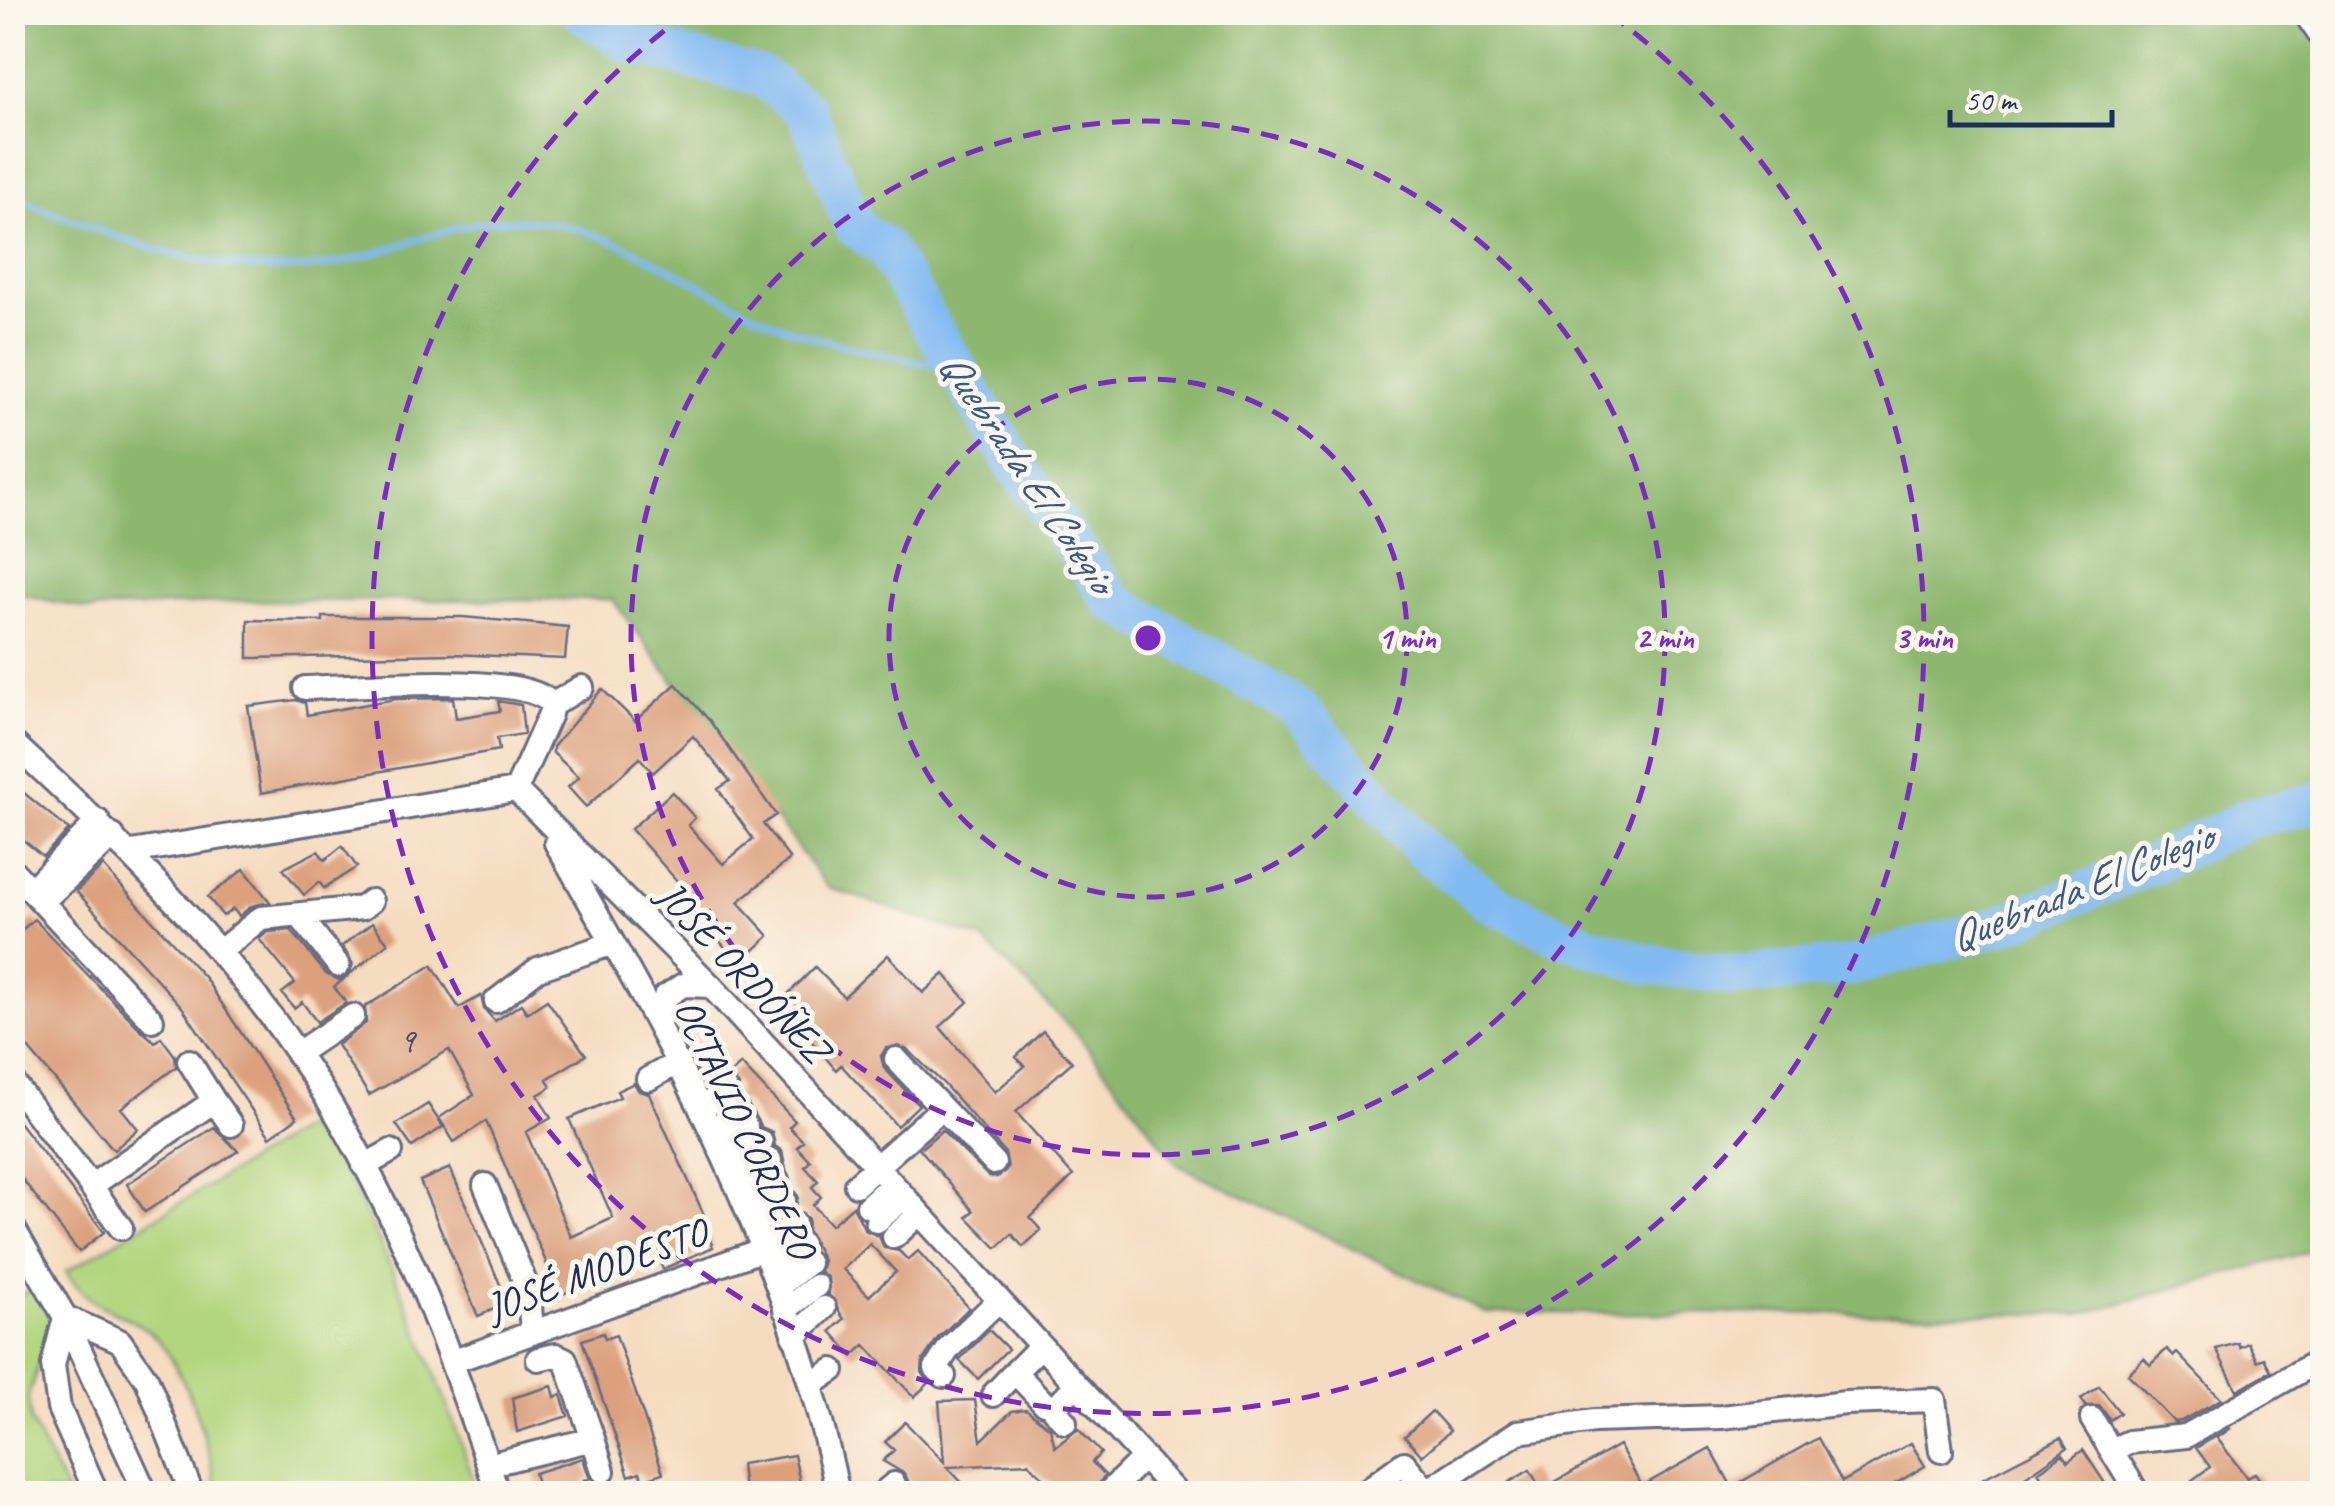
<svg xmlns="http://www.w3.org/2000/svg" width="2335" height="1506" font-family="Caveat,sans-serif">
<rect width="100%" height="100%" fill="#fbf7ec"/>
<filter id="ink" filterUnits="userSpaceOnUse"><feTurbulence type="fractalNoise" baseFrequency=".01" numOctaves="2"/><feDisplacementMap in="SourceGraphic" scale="20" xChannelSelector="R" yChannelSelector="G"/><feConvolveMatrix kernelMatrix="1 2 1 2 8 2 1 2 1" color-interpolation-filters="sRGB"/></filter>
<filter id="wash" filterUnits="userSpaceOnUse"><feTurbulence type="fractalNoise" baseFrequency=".0048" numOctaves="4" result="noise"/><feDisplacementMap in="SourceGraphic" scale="40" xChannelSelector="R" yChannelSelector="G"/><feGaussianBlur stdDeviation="2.25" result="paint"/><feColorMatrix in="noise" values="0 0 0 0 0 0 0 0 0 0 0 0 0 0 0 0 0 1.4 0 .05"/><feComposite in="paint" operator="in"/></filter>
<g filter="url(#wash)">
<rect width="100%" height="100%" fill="#f5dbbf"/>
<path fill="#b2d67f" stroke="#66826e" stroke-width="2.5" d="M317,1120C382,1235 436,1368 478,1493H216C213,1452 182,1355 147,1330C110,1305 94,1312 66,1272Z
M34,1287L52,1320L28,1398L31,1421L67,1493H13V1301Z"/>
<path fill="#8db76e" stroke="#547366" stroke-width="2.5" d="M13,13H2322V1248L2081,1314L1486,1313L1178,1165L1077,1034L982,939L827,887L612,599L243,601L89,610L13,592Z"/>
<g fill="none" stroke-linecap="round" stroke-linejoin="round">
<path stroke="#82baf2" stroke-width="6" d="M12,195C111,238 234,287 343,262C408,247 467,214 535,221C624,230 699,291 779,325C834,347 899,356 956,371"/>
<path stroke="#82baf2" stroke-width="40" d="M581,12L630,43L762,77L806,110L854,226L885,249L1014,463L1114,602L1298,708L1424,851L1491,902L1558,935L1643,963L1739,976L1851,966L1999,926L2151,865L2248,818L2322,802"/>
</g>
<g id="blocks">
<path fill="#dca07d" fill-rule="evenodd" d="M323,617H463L568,627L565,659L452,654L248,658V620L323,621Z
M676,684L710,721L776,815L763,824L790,859L738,902L769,936L739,964L682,896L687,892L631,829L672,792L695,818L688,825L723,864L753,839L718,789L730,781L693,736L653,773L640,758L586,807L568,787L579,777L553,753V747L602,689L635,721Z
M453,698L456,718L500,711L498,701L521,705L524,734L497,738L499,750L261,793L248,706L296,700L305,703L307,715L395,699Z
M12,783L69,830L43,856L12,831Z
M342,846L357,867L324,888L319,882L304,895L283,869L318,851L325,860Z
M103,866L205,978L297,1118L270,1137L182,1007L76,891Z
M244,869L270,902L252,906L239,916L233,909L223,916L208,897Z
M34,919L141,1030L155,1042L161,1037L175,1056L176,1067L121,1108L138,1129L114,1150L12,1029V939Z
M372,923L388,943L334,987L346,1003L317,1022L302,1002L294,1008L282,993L295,983L259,939L267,932L291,930L326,974L339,980L348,976L353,964L342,946Z
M888,955L923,993L944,974L968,1002L940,1027L995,1092L1025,1066L1016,1057L1043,1031L1072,1062L1016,1112L1073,1176L1030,1218L1041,1230L1023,1247L1012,1234L997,1248L967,1217L973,1211L920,1149L942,1130L989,1177H998L1008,1168L1005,1153L943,1083L906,1048H886L881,1056L884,1068L919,1105L897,1126L841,1065L836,1070L779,1003L815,967L844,997Z
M432,965L459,1008L481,996L484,1009L495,1021L521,1004L527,1013L547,1000L586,1055L547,1079L551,1087L538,1095L551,1118L526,1132L571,1237L613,1218L569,1119L620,1097L617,1091L634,1083L639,1091L649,1094L704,1215L700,1217L713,1247L663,1269L653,1246L587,1275L591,1282L560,1295L486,1121L454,1142L439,1118L474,1095L449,1050L369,1095L337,1045L366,1023L365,1007Z
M741,1064L795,1121L789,1127L803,1141L797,1147L810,1161L805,1167L818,1181L812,1187L821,1197L813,1205L831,1225L853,1206L865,1230L879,1236L884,1248L899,1251L908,1260L918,1251L969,1308L938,1338L923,1360L922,1372L929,1383L914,1397L865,1345L853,1356L831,1331L844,1319L828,1294V1278L820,1272L823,1260L807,1230L808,1219L796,1208L798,1196L790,1187L782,1151L775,1146L772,1132L761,1127L747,1103L737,1098L739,1085L729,1075ZM870,1244L896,1272L869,1296L843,1269Z
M428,1104L443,1127L412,1147L396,1124Z
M12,1113L104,1232L79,1252L12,1166Z
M214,1127L238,1151L145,1212L127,1184Z
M450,1168L508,1303L478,1316L420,1181Z
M989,1330L1008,1349L978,1379L959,1360Z
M603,1333L605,1339L616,1335L663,1473L643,1480L640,1472L629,1476L582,1340Z
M2238,1343L2240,1347L2248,1343L2257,1361L2264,1358L2271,1371L2237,1390L2216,1349Z
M2167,1349L2174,1356L2177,1353L2221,1399L2181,1421L2174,1422L2128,1374L2144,1358L2150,1365Z
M552,1386L555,1397L561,1395L568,1416L517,1432L512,1398Z
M2099,1386L2120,1413L2110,1420L2100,1406H2086L2081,1399Z
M975,1400L981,1441L1012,1411L1026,1409L1050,1428L1055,1447L1078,1429L1101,1453L1092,1462L1105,1475L1092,1494H1061L1028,1463L947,1467L973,1494H914L905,1474L883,1461L894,1450L885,1442L905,1422L944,1462L939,1401Z
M1432,1411L1450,1431L1422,1456L1405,1436Z
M2231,1428L2217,1438L2247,1478L2255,1473L2270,1494H2173L2210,1467L2196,1448Z
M1818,1438L1842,1482L1911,1443L1925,1466L1878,1494H1489L1530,1470L1541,1490L1619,1445L1642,1486L1710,1448L1732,1487Z
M2061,1438L2067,1448L2009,1488L2011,1494H1953Z
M2083,1450L2112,1494H2052L2038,1472L2063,1454L2068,1461Z
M794,1455L800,1483L744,1492L741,1464Z
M583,1458L590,1479L584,1480L588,1494H540L534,1473Z"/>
</g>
</g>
<g filter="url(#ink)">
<use href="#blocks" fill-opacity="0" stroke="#676b80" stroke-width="2.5"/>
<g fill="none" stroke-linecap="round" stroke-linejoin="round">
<defs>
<path id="minor" d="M2304,12L2322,38
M305,688C350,687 530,670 552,705L550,714L516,790
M552,705L582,687
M12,742C116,838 218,937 298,1054C390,1186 447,1342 498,1494
M556,843C677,1053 788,1253 838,1494
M131,852L516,790L711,986L1177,1494
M12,870L152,1020
M33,888L98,821
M44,900L113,836
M299,915L338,965
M219,952L261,918L362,908L371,901
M496,1001L538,969L613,943
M659,1024L665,997L683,985L711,986
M298,1053L353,1016
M896,1059L994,1163
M648,1079L679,1062
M12,1081L91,1186L214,1101L189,1061
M214,1101L231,1125
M704,1108L725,1089
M714,1130L735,1112
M723,1148L746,1127
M364,1166L391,1151
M731,1167L761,1142
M485,1185L529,1292L532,1333
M856,1185L941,1109
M91,1186L121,1228
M739,1186L770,1160
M747,1205L777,1180
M868,1206L892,1184
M877,1221L904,1198
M755,1225L784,1200
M12,1226L65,1317L146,1494
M894,1237L919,1214
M770,1267L801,1244
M778,1287L808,1263
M785,1310L816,1286
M794,1337L824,1308
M1040,1347L1015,1372L1044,1403
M454,1361L764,1249L794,1223
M944,1376L936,1368L949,1348L998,1301
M811,1385L833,1370
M993,1395L1015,1372
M2092,1419L2138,1494
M1065,1422L1053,1409L1076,1385
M593,1439L603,1471
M2111,1450L2129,1442L2186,1436L2322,1359
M488,1465L593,1439L565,1359L556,1355L538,1359
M97,1494L59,1408L53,1365L65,1317L120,1341L147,1380L192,1494
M882,1494L894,1484
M1107,1494L1144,1457
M1362,1494L1404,1463L1427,1491L1518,1432L1594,1421L1721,1417L1846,1403L1934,1400L1941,1451"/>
</defs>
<use href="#minor" stroke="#676b80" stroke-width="28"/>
<use href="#minor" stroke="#fff" stroke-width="22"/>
</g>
</g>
<g fill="none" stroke="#7b2cbf" stroke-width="5" stroke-dasharray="18 12">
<circle cx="1148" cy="638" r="259"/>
<circle cx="1148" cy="638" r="517"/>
<path d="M1610 14A776 776 0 1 1 686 14"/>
</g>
<g text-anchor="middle" stroke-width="10" stroke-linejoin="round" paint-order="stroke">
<g font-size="35" fill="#4b4b66">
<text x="407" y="1052">9</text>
</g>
<g font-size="40" fill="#1b2f5e" stroke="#fbf7ec">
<text transform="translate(744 971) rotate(47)" y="14">JOSÉ ORDÓÑEZ</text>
<text transform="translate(746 1128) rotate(65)" y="14">OCTAVIO CORDERO</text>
<text transform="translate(596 1269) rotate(-20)" y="14">JOSÉ MODESTO</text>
</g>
<g font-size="42" font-style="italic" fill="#3a598a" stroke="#fbf7ec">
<text transform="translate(1028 471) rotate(56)" y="15">Quebrada El Colegio</text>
<text transform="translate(2080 886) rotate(-22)" y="15">Quebrada El Colegio</text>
</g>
</g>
<circle cx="1148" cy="638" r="15" fill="#7b2cbf" stroke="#fbf7ec" stroke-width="5"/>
<g font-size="30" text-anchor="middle" font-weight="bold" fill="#7b2cbf" stroke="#fbf7ec" stroke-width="10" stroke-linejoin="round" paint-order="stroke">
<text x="1407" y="648">1 min</text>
<text x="1665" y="648">2 min</text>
<text x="1924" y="648">3 min</text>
</g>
<rect width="2335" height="1506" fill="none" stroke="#fbf7ec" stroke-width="50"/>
<path d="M1950 110v15h162v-15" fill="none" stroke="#1b2f5e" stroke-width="5"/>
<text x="1965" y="110" font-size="30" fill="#1b2f5e" stroke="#fbf7ec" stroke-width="8" paint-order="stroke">50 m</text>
</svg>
